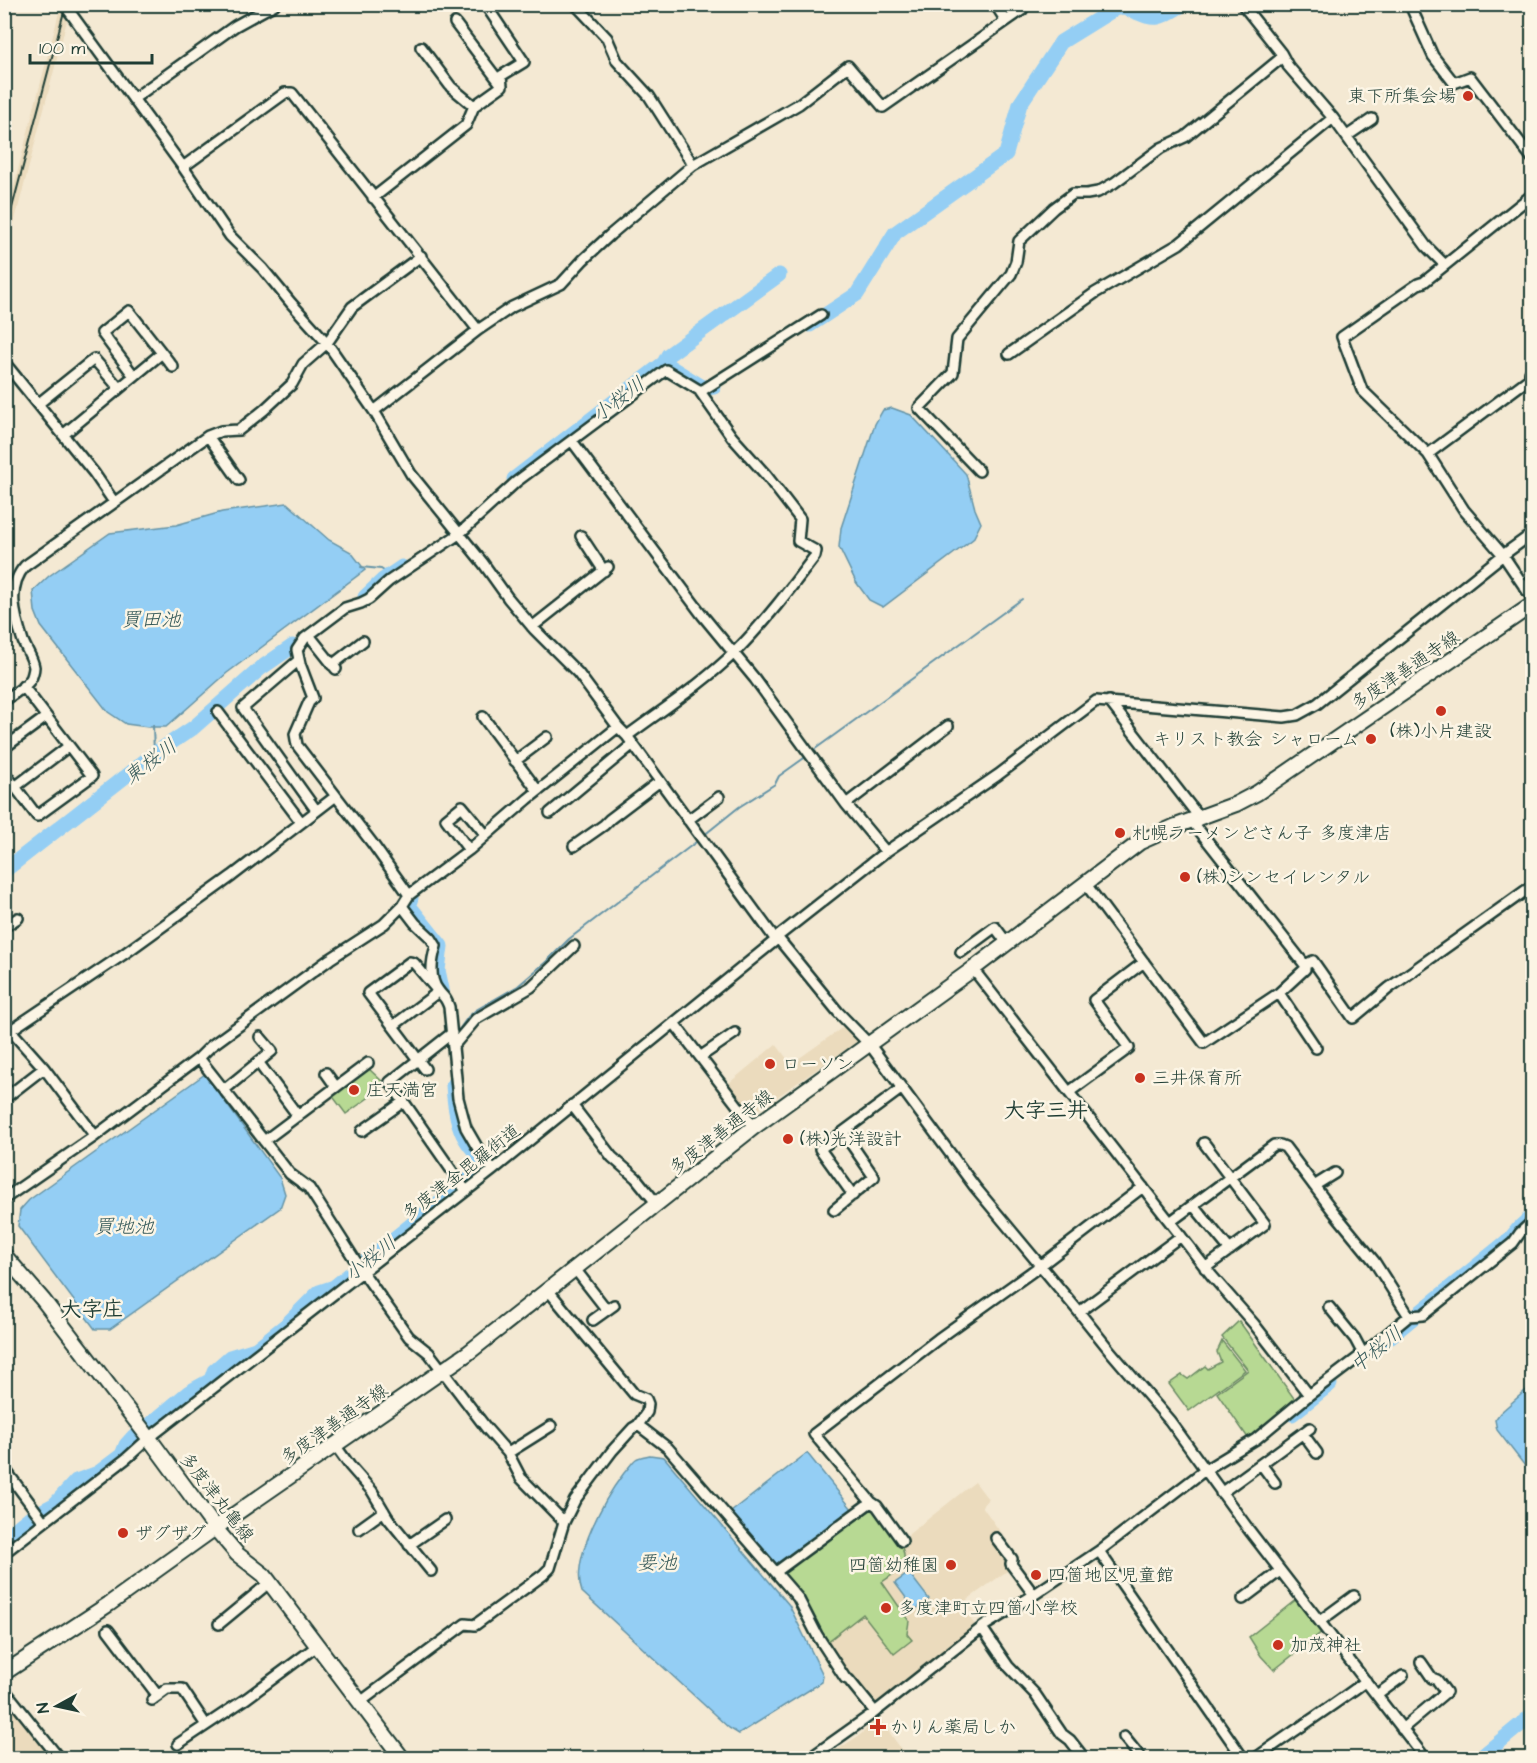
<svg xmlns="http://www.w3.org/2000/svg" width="1537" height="1763" font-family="'Architects Daughter','Klee One',sans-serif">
<rect width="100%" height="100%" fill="#f4e9d3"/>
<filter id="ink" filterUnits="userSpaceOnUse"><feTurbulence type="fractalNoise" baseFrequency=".0167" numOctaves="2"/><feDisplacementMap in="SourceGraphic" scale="12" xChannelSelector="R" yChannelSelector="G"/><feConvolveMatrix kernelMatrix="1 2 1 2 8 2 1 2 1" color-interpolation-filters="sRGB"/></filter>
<g filter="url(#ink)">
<path fill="#ebdbbd" d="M61,5H71L5,258V220Z
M846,1025L859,1040L751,1115L729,1083L776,1044L791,1064Z
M975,1482L988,1499L982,1506L1001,1533L994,1540L1008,1559L1006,1562L1010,1569L960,1605L975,1625L875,1704H871L824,1638L803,1596L797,1588L906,1542L909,1534Z
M4,1694L46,1749L32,1758H5Z
M878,1717L908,1758H824L860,1735Z"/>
<path fill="#b7d993" stroke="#6b8b64" stroke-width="1.5" d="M368,1068L386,1085L346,1114L331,1094Z
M1239,1321L1296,1401L1248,1438L1217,1393L1248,1370L1222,1337Z
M1222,1341L1245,1370L1189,1411L1169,1384L1182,1375L1188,1379L1205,1366L1208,1369L1221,1362L1217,1352Z
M867,1508L876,1509C884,1521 910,1548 903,1563C900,1571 889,1577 882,1582L909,1621L907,1634L912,1640L894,1654L863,1614L827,1642L803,1596L782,1572Z
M1298,1598L1323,1631L1274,1670L1261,1656L1249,1637Z"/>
<path fill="#94cef4" stroke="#6594a7" stroke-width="1.5" d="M892,408L911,415L966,474L975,509L981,523L973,539L883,607L869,600L856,582L839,547L841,528L875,424L883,410Z
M287,503L329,540L351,552L365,570L227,673L166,727H148L126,724L108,712L41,626L35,611L33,591L49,576L110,533L176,525L222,512Z
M205,1074L280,1178L285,1194L280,1208L110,1329H95L18,1226L20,1210L29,1200Z
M1532,1385V1475L1497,1430L1495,1420L1500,1413Z
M807,1453L856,1514L780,1569L731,1512Z
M650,1455L664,1457L789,1605L823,1675L822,1682L739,1734L729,1728L582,1592C570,1560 604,1499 624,1473C628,1469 632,1462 636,1459C639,1457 646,1456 650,1455Z
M909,1573L929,1599L915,1610L895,1583Z"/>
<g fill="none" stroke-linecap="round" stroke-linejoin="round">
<path stroke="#6594a7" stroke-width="2" d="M361,567L381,569L390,575
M153,725L154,754
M811,752L1022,599
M703,836L739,807L775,784L779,776L807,756
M455,1035L468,1017L476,1010L518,986L547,961L569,939L700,839"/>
<path stroke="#94cef4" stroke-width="15" d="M810,325L857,294L895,233L1006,154L1020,104L1061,42L1116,8C1130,6 1143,19 1158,17C1166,16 1177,8 1184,4
M664,363L701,386L706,388L714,387
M514,479L664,363L668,355L779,275
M365,597L383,580L402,567
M4,871L154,754L193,728L261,668L293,646
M411,898L409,904L410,907L441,946L438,970L442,989
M1375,1349L1511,1238L1519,1228L1532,1216
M1292,1414L1330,1384
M152,1423L189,1392L211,1380L214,1371L230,1357L256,1349L285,1326L319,1292L334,1287L483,1167C481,1156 470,1148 465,1138C456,1123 454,1102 453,1085
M4,1538L29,1518L54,1505L76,1481L98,1473L122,1455L126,1445L134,1436
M1480,1758L1532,1715"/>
<defs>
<path id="minor" d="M64,4L183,167L230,236L263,269L291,303L327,343L374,411L411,474L483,563L508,598L534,629L578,673L618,727L627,736L776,940
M575,4L607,38L617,61L649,96L693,165
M995,4L1006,21
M1242,4L1281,53L1288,66L1333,118L1426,246L1445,265
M1415,4L1411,7L1433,56L1454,83L1470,77L1532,158
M455,23L501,84
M421,47L451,87L474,106
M133,99L235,26L275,4
M1347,136L1372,119
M183,167L285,93H292L478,330
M1532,195L1424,282L1418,284L1342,337L1362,390L1428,454L1464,510L1503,555L1532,598
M373,198L466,125L474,106L502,86L501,76L524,62L485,4
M1009,354L1095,293L1179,244L1333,118
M4,362L94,473L114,502
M134,376L102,333L129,311L173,367
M38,404L94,359L119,388
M374,411L478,330L512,307L561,284L583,260L610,235L693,165L799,104L848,66L883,107L1022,10L1025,4
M63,435L162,353
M208,436L239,480
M572,441L703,616L755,679L846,804L886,852
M1428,454L1530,378V373L1532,370
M979,471L919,408L953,373L957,339L1011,274L1016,262L1019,241L1054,208L1073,194H1087L1098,192L1114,183L1161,148L1185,137L1280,59L1281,53
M581,536L604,571
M532,627L608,567
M309,635L336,669
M299,660L243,708L316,810
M332,665L363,641
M4,701C11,695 26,687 30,680C32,678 34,670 34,667C33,659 26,649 23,641C15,617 6,587 25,566L208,436L221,431L239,430L264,410L292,384L303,364L327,343L352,307L421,256
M1109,701L1199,817
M218,712L301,822
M483,717L538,791
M627,736C662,710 705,682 736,651C765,622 790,589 815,556L816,551L798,541L800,519L766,475L732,437L699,390
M4,748L46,717
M515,761L547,737
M4,772L37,816L92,776L23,686
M15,787L69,746
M846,804L948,726
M550,813L633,744
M688,820L719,797
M1191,820L1305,965L1313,961L1353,1018L1389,988L1532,886
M574,846L604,825L610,819L660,781
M469,850L446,819L462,806L486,835
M1085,883L1204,1043L1279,993L1305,969V965
M409,895L372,843L297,745L295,734L309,702L313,698L300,664L297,650L305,638L345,608L361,603L369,599L389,581L459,534L516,482L666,370L699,390H703L821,315
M402,906L415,923L431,938L436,946C432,959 429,978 438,990C444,999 445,995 449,1007L458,1098L466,1128L477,1147L493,1170
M4,927L18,918
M777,937L838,1012L870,1045L975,1187L1079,1312L1111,1352L1170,1421L1249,1530L1425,1758
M961,952L995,927L1007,943
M973,969L1212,1276L1254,1324L1309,1395
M1279,993L1316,1048
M4,1023L44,1068L95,1136L4,1199
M674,1023L754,1127
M393,1026L434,995L437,990L414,963L410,962L368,993L425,1069
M4,1032L11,1030L124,954L232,876L336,796
M452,1033L390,1082L466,1191
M454,1045L476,1019L531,987L574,946
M700,1057L735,1033
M199,1058L290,1174L309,1188L362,1271L409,1337L429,1353L487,1429L508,1453L521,1478L564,1522
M258,1062L298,1116
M326,1073L336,1087
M224,1090L272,1051L260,1037
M1069,1092L1129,1048L1094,1000L1144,962
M4,1099L44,1068
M572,1105L612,1157L636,1178L657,1204
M362,1131L403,1102
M95,1136L199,1058L211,1046L330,959L384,924L402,906L409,895L469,850L528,799L618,727
M264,1141L368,1063
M1204,1143L1265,1224L1205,1268
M1314,1186L1335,1173
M853,1195L820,1149L901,1089
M1193,1205L1230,1250
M834,1210L874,1177L843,1132
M1170,1222L1274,1145H1280L1285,1147L1333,1211L1374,1261L1409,1316
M575,1269L607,1310
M1329,1307L1355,1339L1363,1354
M1079,1312L1181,1236
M593,1320L614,1305
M638,1425L668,1448L798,1598L817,1635L845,1678L849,1680L875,1712
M1303,1434L1317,1453
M335,1445L350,1466L372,1491L388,1518L431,1571
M508,1453L551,1426
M1261,1464L1275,1483
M4,1468L44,1522
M1221,1493L1310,1428
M359,1529L384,1511
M996,1538L1012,1559L1011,1564L1034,1595
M902,1541L877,1506L871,1502L814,1434L938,1339L1040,1266L1143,1187
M409,1545L445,1520
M1099,1551L1243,1758
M4,1553L127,1458L149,1438L493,1170L776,940L777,937L884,853L998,775L1096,701L1284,717L1297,715L1317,704L1503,555L1532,534
M776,1572L871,1502
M1243,1599L1280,1571
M1320,1621L1354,1596
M219,1624L270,1582
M982,1628L1008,1666L1035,1694L1062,1734L1070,1740L1084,1758
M108,1630L158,1696
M4,1689L59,1758
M1377,1695L1403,1676
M152,1700L167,1689H182L206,1725
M359,1703L465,1624L475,1625L543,1575L550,1568L564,1522L575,1500L612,1451L633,1428L638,1425L647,1412L648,1404L646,1399L634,1394L548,1290
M1402,1729L1446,1692L1437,1680L1432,1678L1421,1662
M1124,1737L1141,1758
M178,1744L247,1698L317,1646
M810,1758L875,1712L984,1626L1032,1596L1099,1551L1205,1470L1256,1439L1309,1395L1363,1354L1409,1316L1423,1315L1513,1243L1520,1233L1532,1222
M1256,1758C1292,1732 1330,1708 1366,1681"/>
<path id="secondary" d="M4,1255L43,1300L149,1438L215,1528L237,1554L264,1575L402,1758
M4,1673L109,1604L215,1528L468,1353L754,1127L973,969L1140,842L1176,826L1236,804L1257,793L1532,605"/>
</defs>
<use href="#minor" stroke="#1f3d34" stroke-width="14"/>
<use href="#secondary" stroke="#1f3d34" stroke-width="18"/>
<use href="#minor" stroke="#fcf5e5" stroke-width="9"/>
<use href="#secondary" stroke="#fcf5e5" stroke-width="14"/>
<path stroke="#1f3d34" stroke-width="2" d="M4,238L66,4"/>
</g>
</g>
<g fill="#c8321e" stroke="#fcf5e5" stroke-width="2">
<circle cx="1468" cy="96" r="6"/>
<circle cx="1441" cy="711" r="6"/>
<circle cx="1371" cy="739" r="6"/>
<circle cx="1120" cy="833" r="6"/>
<circle cx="1185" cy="877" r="6"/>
<circle cx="770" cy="1064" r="6"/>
<circle cx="1140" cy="1078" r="6"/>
<circle cx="354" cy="1090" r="6"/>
<circle cx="788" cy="1139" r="6"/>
<circle cx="123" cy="1533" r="6"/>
<circle cx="951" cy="1565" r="6"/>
<circle cx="1036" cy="1575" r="6"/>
<circle cx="886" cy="1608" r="6"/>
<circle cx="1278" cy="1645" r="6"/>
<path d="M875 1718h6v6h6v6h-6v6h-6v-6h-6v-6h6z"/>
</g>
<g text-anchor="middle" stroke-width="5" stroke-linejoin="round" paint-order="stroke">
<g font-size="18" fill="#1f3d34" stroke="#fcf5e5" text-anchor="start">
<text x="1456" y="102" text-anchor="end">東下所集会場</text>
<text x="1441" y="737" text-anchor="middle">(株)小片建設</text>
<text x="1359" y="745" text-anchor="end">キリスト教会 シャローム</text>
<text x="1132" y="839">札幌ラーメンどさん子 多度津店</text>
<text x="1197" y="883">(株)シンセイレンタル</text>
<text x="782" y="1070">ローソン</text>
<text x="1152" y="1084">三井保育所</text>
<text x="366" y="1096">庄天満宮</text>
<text x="800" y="1145">(株)光洋設計</text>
<text x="135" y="1539">ザグザグ</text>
<text x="939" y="1571" text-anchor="end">四箇幼稚園</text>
<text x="1048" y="1581">四箇地区児童館</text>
<text x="898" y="1614">多度津町立四箇小学校</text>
<text x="1290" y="1651">加茂神社</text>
<text x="890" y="1733">かりん薬局しか</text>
</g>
<g font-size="18" fill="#1f3d34" stroke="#fcf5e5">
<text transform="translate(1405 670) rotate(-34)" y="6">多度津善通寺線</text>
<text transform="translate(721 1132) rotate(-38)" y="6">多度津善通寺線</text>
<text transform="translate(461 1172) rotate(-38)" y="6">多度津金毘羅街道</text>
<text transform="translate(334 1424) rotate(-35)" y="6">多度津善通寺線</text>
<text transform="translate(217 1497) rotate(52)" y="6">多度津丸亀線</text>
</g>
<g font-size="20" font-style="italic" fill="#365a5a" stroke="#fcf5e5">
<text transform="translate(618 399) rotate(-37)" y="7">小桜川</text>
<text x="151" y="626">買田池</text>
<text transform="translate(150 761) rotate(-37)" y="7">東桜川</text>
<text x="124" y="1233">買地池</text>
<text transform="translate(370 1258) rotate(-39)" y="7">小桜川</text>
<text transform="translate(1376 1349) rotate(-38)" y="7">中桜川</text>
<text x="657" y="1569">要池</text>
</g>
<g font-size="21" font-weight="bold" fill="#1f3d34" stroke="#fcf5e5">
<text x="1046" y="1117">大字三井</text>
<text x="92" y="1316">大字庄</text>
</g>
</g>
<rect width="1537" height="1763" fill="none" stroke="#fcf5e5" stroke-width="24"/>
<rect x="12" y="12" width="1513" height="1739" fill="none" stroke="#1f3d34" stroke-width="2" filter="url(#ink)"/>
<g transform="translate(57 1706) rotate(262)" stroke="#fcf5e5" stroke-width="4.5" paint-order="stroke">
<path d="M0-4.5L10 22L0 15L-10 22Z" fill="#1f3d34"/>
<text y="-9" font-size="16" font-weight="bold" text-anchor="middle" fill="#1f3d34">N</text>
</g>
<path d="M30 54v9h122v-9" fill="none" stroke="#1f3d34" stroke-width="3"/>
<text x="39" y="54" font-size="18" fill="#1f3d34" stroke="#fcf5e5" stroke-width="4.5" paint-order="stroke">100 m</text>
</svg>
